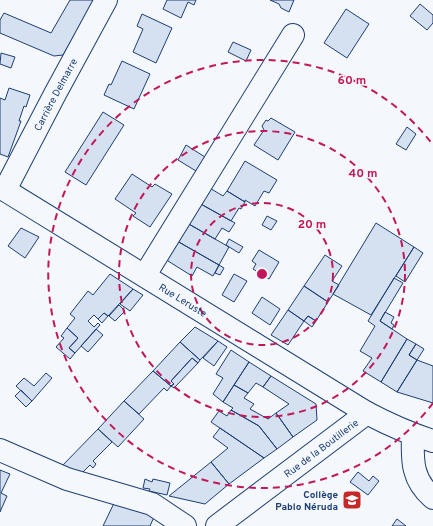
<svg xmlns="http://www.w3.org/2000/svg" width="433" height="526" font-family="Overpass,sans-serif">
<rect width="100%" height="100%" fill="#f4f7fb"/>
<path fill="#d5e0f0" stroke="#1d3f73" d="M70,0H95L63,55L54,56L0,33V20L4,13L51,33Z
M167,0H196L194,5L188,2L181,18L163,9Z
M270,0H294L289,12L281,8L279,4Z
M420,4L433,15V23L427,30L410,16Z
M346,9L369,24L347,58L324,43Z
M142,14L172,28L156,63L133,52L143,29L137,26Z
M233,42L251,50L246,61L228,52Z
M1,53L15,57L11,68L0,64Z
M122,61L150,74L134,109L104,95L109,84L111,85Z
M9,88L30,95L26,107L24,106L19,121H21L8,157L0,154V98L5,100Z
M103,112L124,125L86,185L65,172Z
M271,118L295,132L278,160L254,145L264,130L262,126L266,120L268,121Z
M407,127L416,134L406,150L396,144Z
M186,145L205,157L196,171L178,160Z
M245,161L277,180L269,193L264,191L255,206L245,200V202L227,191Z
M132,174L152,187L155,184L172,194L150,227L133,216L136,213L115,199Z
M208,187L223,196L227,191L245,202L241,209L239,208L231,221L199,203Z
M199,203L235,223L229,232L222,228L215,239L187,223Z
M267,216L277,221L271,230L262,225Z
M187,223L229,247L219,265L177,241Z
M376,223L414,247L371,315L333,294Z
M21,228L39,237L25,258L8,246Z
M229,239L243,247L239,253L226,245Z
M177,241L219,265L213,276L197,267L192,276L168,261L167,259Z
M414,247L423,253L405,282L396,276Z
M259,250L279,262L269,279L253,269L256,264L252,261Z
M325,255L342,266L332,281L339,285L328,302L304,286Z
M219,265L224,268L220,275L215,273Z
M110,274L133,289L108,316L104,313L98,319L94,315L88,321L94,327L98,323L100,325L75,353L69,348L78,338L67,328L75,318L70,314L88,291L93,295Z
M234,274L247,281L234,302L222,295Z
M394,278L403,283L380,321L407,339L381,382L363,371L372,358L360,351L375,326L368,321Z
M304,286L328,302L316,321L308,316L304,321L288,310Z
M133,289L143,295L130,311L120,304Z
M262,297L280,309L270,325L252,313Z
M119,305L125,311L115,321L109,316Z
M288,310L304,321L288,345L271,335Z
M385,312L394,317L391,323L394,325L392,329L380,321Z
M104,313L108,316L102,323L98,319Z
M308,316L316,321L312,327L304,321Z
M195,327L218,341L200,360L180,342Z
M67,328L78,338L69,348L75,353L70,359L56,347L64,338L61,336Z
M96,329L103,335L88,352L81,346Z
M407,339L416,344L409,355L417,360L397,392L381,382Z
M218,341L227,347L214,366L203,358Z
M180,342L200,360L198,363L192,358L171,381L174,384L171,386L153,371Z
M416,344L424,349L417,360L409,355Z
M231,350L249,362L223,402L213,394L223,378L216,374Z
M192,358L198,363L174,388L171,386L174,384L171,381Z
M417,360L433,366V403L397,392Z
M249,362L271,376L263,387L256,383L248,393L234,385Z
M153,371L171,386L167,391L164,388L139,414L124,401Z
M46,373L52,378L32,401L16,386L24,378L34,386Z
M271,376L316,404L317,420L293,437L276,413L289,404L263,387Z
M234,385L248,393L244,398L254,404L250,409L268,419L276,413L293,437L277,449L259,426L231,410L233,408L223,402Z
M21,390L32,401L26,407L15,396Z
M124,401L144,419L118,447L98,429Z
M231,410L259,426L277,449L264,458L211,422L219,411L227,416Z
M220,428L264,458L229,484L211,462L228,448L213,437Z
M98,429L112,442L93,461L96,464L93,468L90,465L81,474L61,467Z
M211,462L229,484L205,504L169,496Z
M0,470L10,474L1,493L7,496L0,512Z
M358,472L369,481L373,476L379,481L368,495L350,482Z
M145,479L152,482L153,479L170,483L167,495L149,491L150,489L143,488Z
M116,499L154,517L150,526H103Z
M397,519L406,526H392Z"/>
<g fill="none" stroke-linecap="round" stroke-linejoin="round">
<defs>
<g id="minor">
<path id="s1" d="M0,187L367,413C388,424 410,434 433,441"/>
<path id="s2" d="M5,190L55,94L106,0"/>
<path d="M145,275L293,35"/>
<path d="M413,435C412,461 412,480 433,498"/>
<path d="M0,450L67,479L152,504L185,526"/>
<path id="s3" d="M217,526L367,413"/>
</g>
</defs>
<use href="#minor" stroke="#1d3f73" stroke-width="24"/>
<use href="#minor" stroke="#f4f7fb" stroke-width="22"/>
</g>
<g fill="none" stroke="#c2185b" stroke-width="2" stroke-dasharray="7 5">
<circle cx="262" cy="274" r="71"/>
<circle cx="262" cy="274" r="143"/>
<path d="M433 403A214 214 0 1 1 433 145"/>
</g>
<defs>
<symbol id="school-square" viewBox="-11 -11 22 22"><rect x="-9" y="-9" width="18" height="18" rx="4" fill="#c62828" stroke="#f4f7fb"/><path d="M0-5L7-2L0 1L-7-2ZM-4 1L0 2.5L4 1V4Q0 6-4 4Z" fill="#fff"/></symbol>
</defs>
<g fill-rule="evenodd">
<use href="#school-square" x="341" y="489" width="22" height="22"/>
</g>
<g text-anchor="middle" stroke-width="3" stroke-linejoin="round" paint-order="stroke">
<g font-size="10" fill="#1d3f73" stroke="#f4f7fb">
<text dy="4" stroke="none"><textPath href="#s2" startOffset="108">Carrière Delmarre</textPath></text>
<text dy="4" stroke="none"><textPath href="#s1" startOffset="215">Rue Leruste</textPath></text>
<text dy="4" stroke="none"><textPath href="#s3" startOffset="130">Rue de la Boutillerie</textPath></text>
</g>
<g font-size="10" font-weight="bold" fill="#1d3f73" stroke="#f4f7fb" text-anchor="end">
<text x="338" y="498">Collège<tspan x="338" dy="12">Pablo Néruda</tspan></text>
</g>
</g>
<circle cx="262" cy="274" r="6" fill="#c2185b" stroke="#f4f7fb" stroke-width="2"/>
<g font-size="12" text-anchor="middle" font-weight="bold" fill="#c2185b" stroke="#f4f7fb" stroke-width="3" stroke-linejoin="round" paint-order="stroke">
<text x="352" y="84">60 m</text>
<text x="363" y="177">40 m</text>
<text x="312" y="228">20 m</text>
</g>
</svg>
